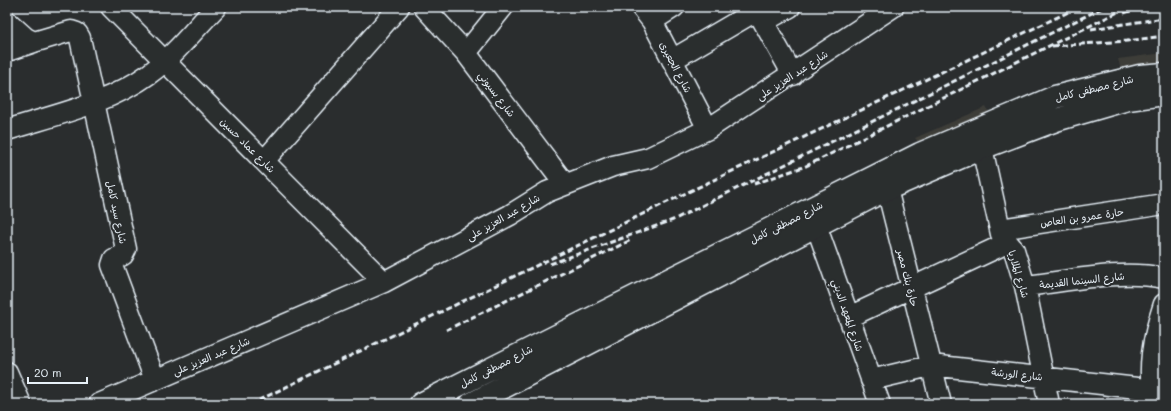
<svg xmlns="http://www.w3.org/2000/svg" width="1171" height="411" font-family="Mali,'Playpen Sans Arabic',sans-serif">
<rect width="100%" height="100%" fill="#2a2d2e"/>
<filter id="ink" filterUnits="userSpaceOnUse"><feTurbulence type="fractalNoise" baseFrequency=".025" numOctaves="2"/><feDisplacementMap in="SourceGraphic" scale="8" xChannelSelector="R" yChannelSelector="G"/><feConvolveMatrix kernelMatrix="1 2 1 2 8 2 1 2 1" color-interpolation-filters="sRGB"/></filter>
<g filter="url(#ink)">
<path fill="#3d3c38" d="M1164,53V67L1122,74L1118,59Z
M986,107L992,119L923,148L915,138Z"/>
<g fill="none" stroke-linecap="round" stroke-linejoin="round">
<defs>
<path id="minor" d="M111,7L384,282
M424,7L466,53L565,184
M641,7L652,21L708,129
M759,14L793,75
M7,21L26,38L34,42L71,31L77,33L80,38L126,249L123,255L114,259L112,265L155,380
M652,21L674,7
M7,51L34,42
M466,53L503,7
M672,60L747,16L755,14L772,17L790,7
M7,130C54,115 108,104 149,74C174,56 194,30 216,7
M982,148L1001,234L1014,250L1025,286L1049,404
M264,161L399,7
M887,189L941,404
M816,225L880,404
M1000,229L1164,204
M1025,286C1070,281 1119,269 1164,278
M849,317L1007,243
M7,372L21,404
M871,380L930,366H940L1164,391
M99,404L384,282L510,215L547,192L613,166L648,158L708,129L893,7
M1155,404C1146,370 1153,337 1164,304"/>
<path id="major" d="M421,404L920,154L1055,97L1140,76L1164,74
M471,404L887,189L982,148L1056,120L1128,99L1164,94"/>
</defs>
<use href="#minor" stroke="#e8f1f8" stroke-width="23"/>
<use href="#major" stroke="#e8f1f8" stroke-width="25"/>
<use href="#minor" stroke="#2a2d2e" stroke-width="20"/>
<use href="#major" stroke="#2a2d2e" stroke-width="22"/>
<path stroke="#e8f1f8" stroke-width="3" stroke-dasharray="6 3" stroke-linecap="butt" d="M1124,13L1141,7
M1091,29L1164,18
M1052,46L1127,41L1164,36
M754,184L806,166L1128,7
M550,264L673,220L1104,7
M446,330L631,240
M251,404L684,194L1079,7"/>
</g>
</g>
<g text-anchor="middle" stroke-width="4" stroke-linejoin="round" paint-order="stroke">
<g font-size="10" fill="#e8f1f8" stroke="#2a2d2e">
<text transform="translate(676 67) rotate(62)" y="4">شارع الجعيرى</text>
<text transform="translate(792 75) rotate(-33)" y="4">شارع عبد العزيز على</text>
<text transform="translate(1094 88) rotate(-14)" y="4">شارع مصطفى كامل</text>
<text transform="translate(497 94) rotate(53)" y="4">شارع بسيوني</text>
<text transform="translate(248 145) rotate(45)" y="4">شارع عماد حسين</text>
<text transform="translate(117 212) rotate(78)" y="4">شارع سيد كامل</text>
<text transform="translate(503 217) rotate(-30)" y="4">شارع عبد العزيز على</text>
<text transform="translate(1082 217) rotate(-8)" y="4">حارة عمرو بن العاص</text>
<text transform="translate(786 222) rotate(-27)" y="4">شارع مصطفى كامل</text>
<text transform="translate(1019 274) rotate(73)" y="4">شارع الملاريا</text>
<text transform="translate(908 278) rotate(76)" y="4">حارة بنك مصر</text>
<text transform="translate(1082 280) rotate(-6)" y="4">شارع السينما القديمة</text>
<text transform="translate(848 315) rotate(71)" y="4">شارع المعهد الديني</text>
<text transform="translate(211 356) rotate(-23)" y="4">شارع عبد العزيز على</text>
<text transform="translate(496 366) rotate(-27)" y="4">شارع مصطفى كامل</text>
<text transform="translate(1017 374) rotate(6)" y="4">شارع الورشة</text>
</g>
</g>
<rect width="1171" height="411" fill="none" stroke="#2a2d2e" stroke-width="24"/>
<rect x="12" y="12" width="1147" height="387" fill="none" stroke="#e8f1f8" stroke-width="1.5" filter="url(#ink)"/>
<path d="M28 377v6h59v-6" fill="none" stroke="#e8f1f8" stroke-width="2"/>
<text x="34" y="377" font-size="12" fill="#e8f1f8" stroke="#2a2d2e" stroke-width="3" paint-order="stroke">20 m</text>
</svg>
